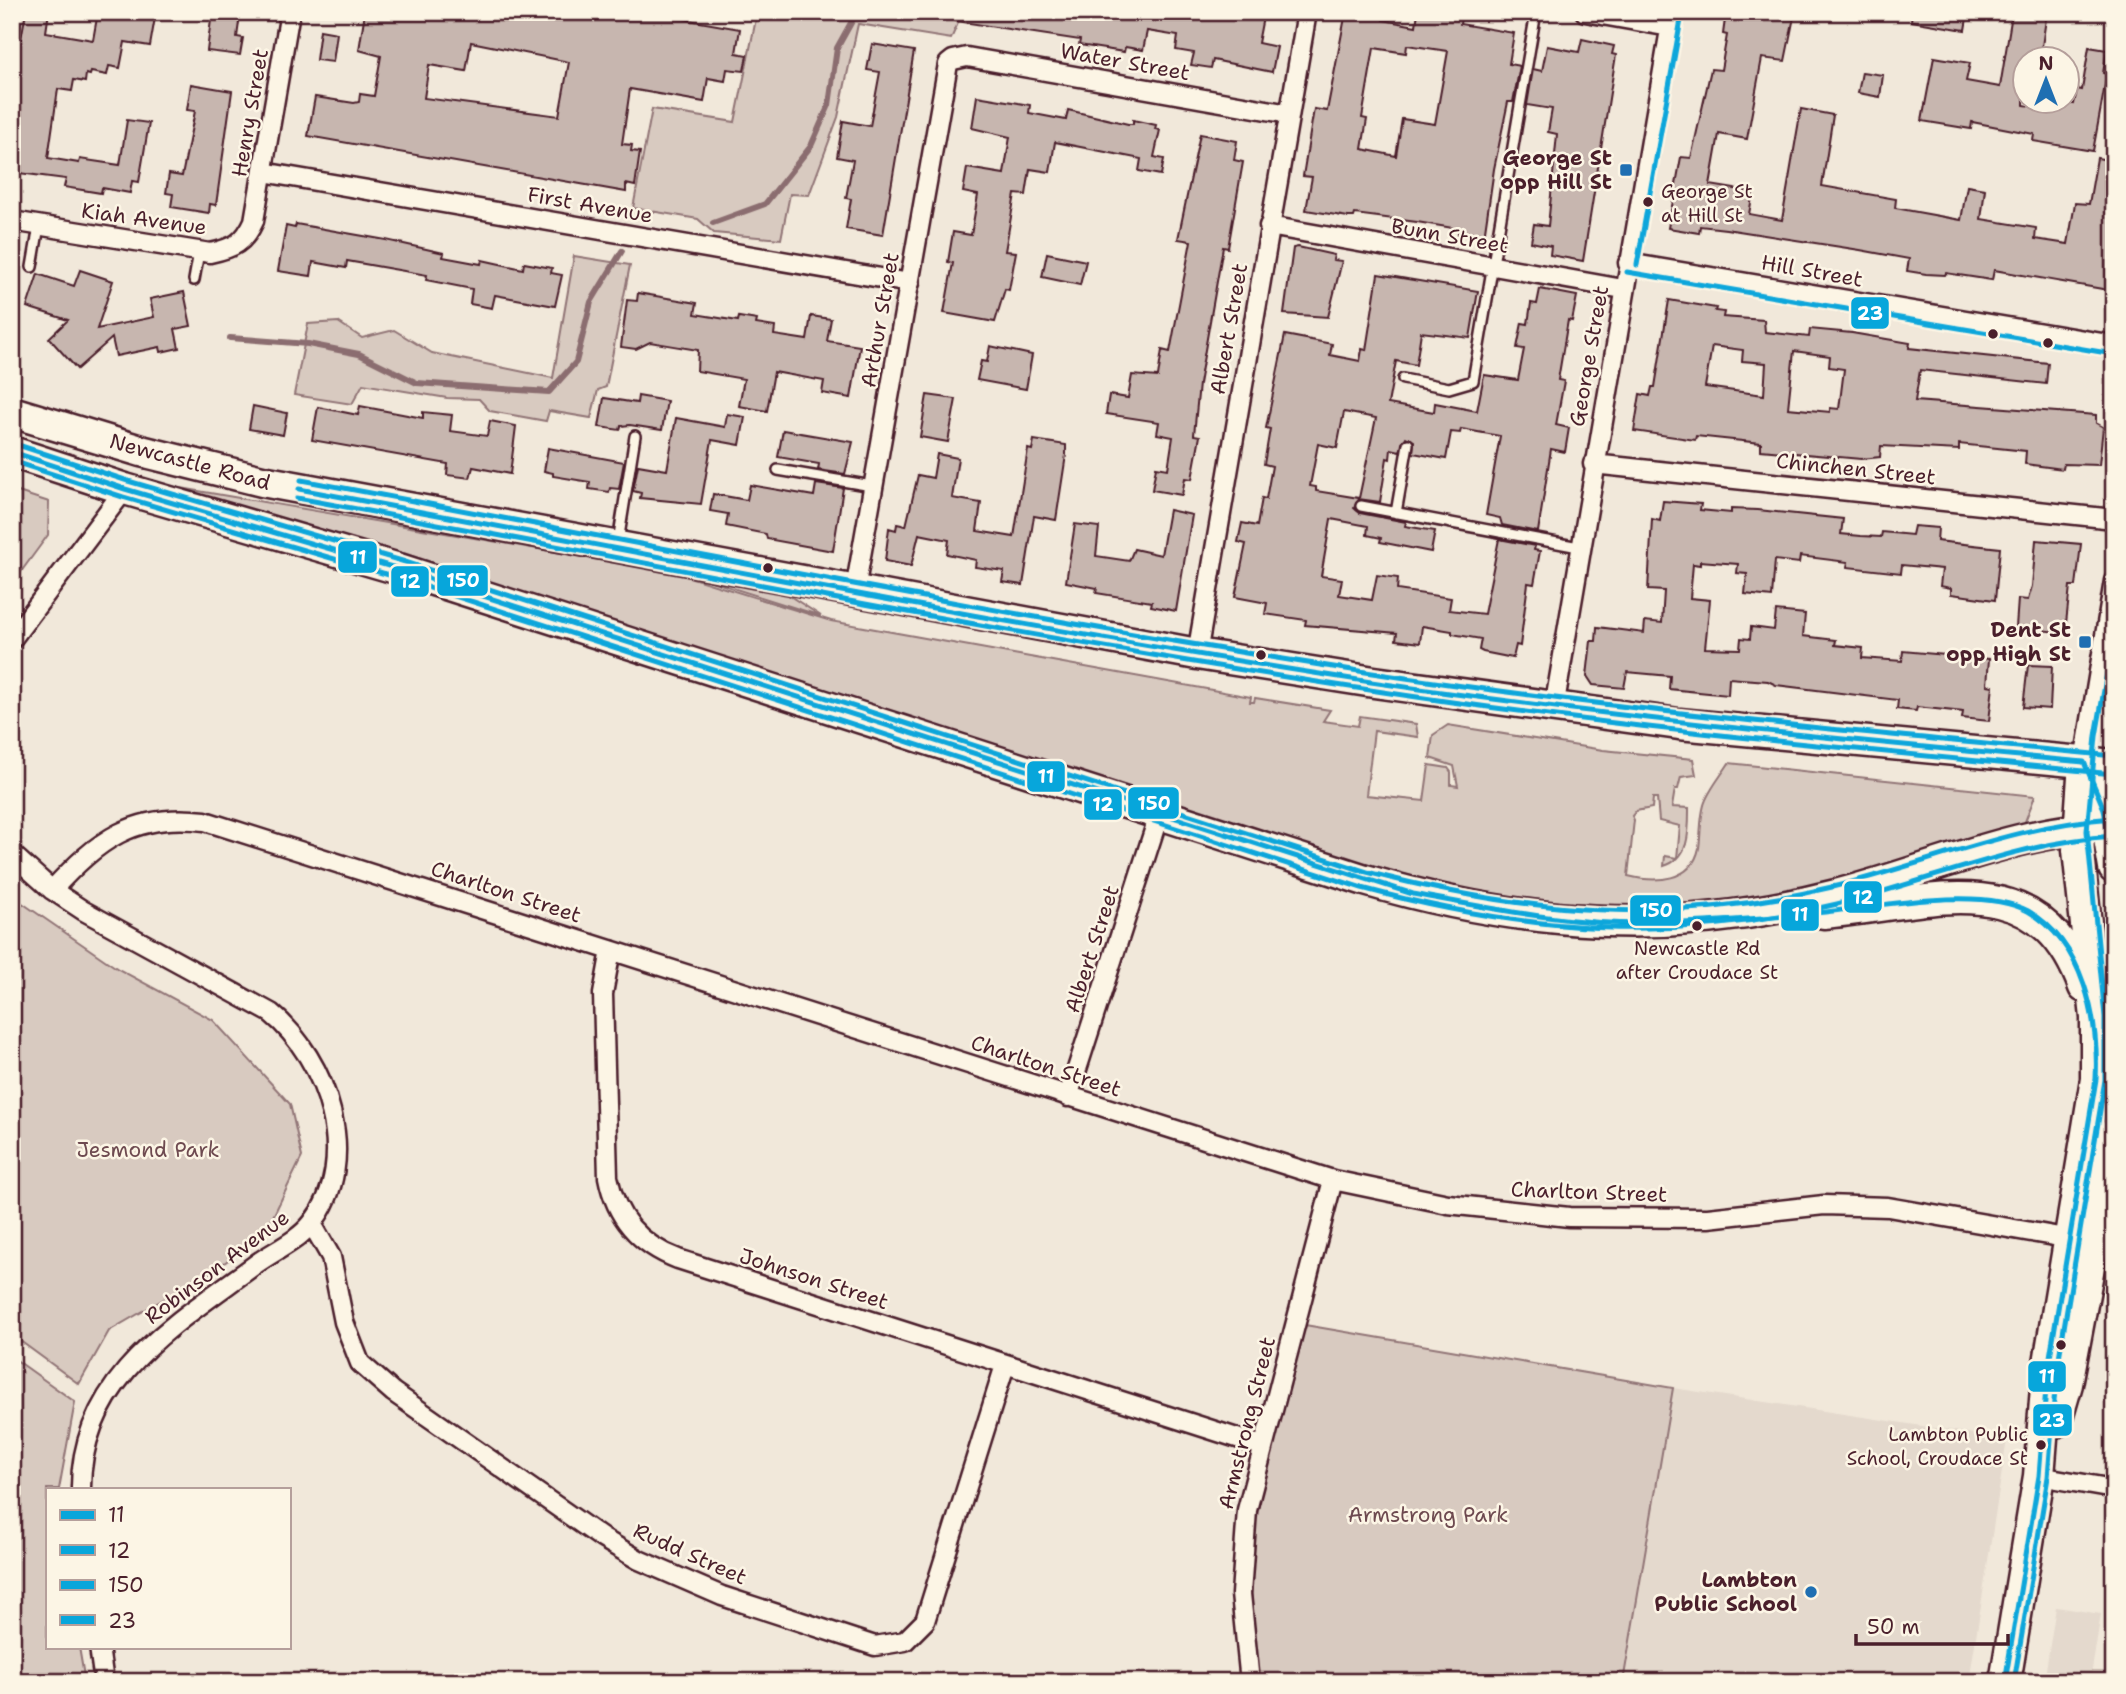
<svg xmlns="http://www.w3.org/2000/svg" width="2126" height="1694" font-family="'Shantell Sans',sans-serif">
<rect width="100%" height="100%" fill="#f1e8da"/>
<filter id="ink" filterUnits="userSpaceOnUse"><feTurbulence type="fractalNoise" baseFrequency=".0143" numOctaves="2"/><feDisplacementMap in="SourceGraphic" scale="14" xChannelSelector="R" yChannelSelector="G"/><feConvolveMatrix kernelMatrix="1 2 1 2 8 2 1 2 1" color-interpolation-filters="sRGB"/></filter>
<g filter="url(#ink)">
<path fill="#e4d9cd" d="M1673,1388L2007,1439L1969,1682H1623Z
M2056,1607L2101,1614L2090,1682H2044Z"/>
<path fill="#d8cac0" stroke="#917476" stroke-width="2" d="M761,12H963L951,39L858,24L838,117L809,195L790,194L781,239L714,233L698,219L633,208L652,109L735,122L757,14Z
M574,256L630,265L606,387L598,390L591,418L549,411L546,421L490,411L479,399L447,398L363,384L352,404L294,395L308,324L338,322L362,338L394,330L432,353L553,378Z
M181,488L673,572L831,621L1251,697L1250,702H1254L1255,698L1330,710L1323,721L1358,726L1360,716L1416,724L1418,737L1374,731L1366,795L1424,801L1429,765L1448,768L1451,772V785L1458,786L1454,766L1430,758L1433,735L1448,725L1603,750L1693,759L1696,775L1681,777L1678,789H1675L1672,807L1689,808C1689,832 1690,858 1664,866L1665,856L1677,858L1680,826L1659,821L1657,798H1653L1652,808L1636,811L1632,816L1634,820L1628,876C1656,883 1692,882 1699,848C1701,834 1700,819 1704,805C1708,791 1721,776 1729,763L2035,796L2024,824C1968,840 1913,861 1857,877C1748,907 1608,912 1498,895C1452,888 1408,875 1363,863L608,620L180,493Z
M12,490L49,502L48,535L12,584Z
M705,577L785,593L821,616L704,579Z
M12,896L118,969L213,1020L290,1104L302,1157L266,1231L219,1267L109,1331L79,1384L12,1335Z
M1305,1325L1673,1388L1623,1682H1260C1256,1641 1249,1600 1252,1559C1257,1481 1285,1402 1305,1325Z
M12,1357L75,1402L59,1489H47V1647H79L85,1682H12Z"/>
<g fill="none" stroke-linecap="round" stroke-linejoin="round">
<path stroke="#8b6d6f" stroke-width="6" d="M713,223L765,204L811,146L829,105L837,48L857,12
M230,338L308,344L359,354L417,383L549,392L576,362L591,302L622,251"/>
</g>
<path fill="#c7b6af" stroke="#4a1f2b" stroke-width="2" fill-rule="evenodd" d="M26,12H49L46,32L93,40L98,12H156L150,46L125,42L120,68L109,66L107,75L91,72L90,75L86,74L85,82L74,80L72,91L58,89L48,158L79,163L80,159L120,165L127,120L149,123L139,182L132,181L130,193L102,188L101,193L64,187L66,179L12,172V87Z
M212,12L240,15L237,37L243,38L240,55L207,51Z
M365,12H643L740,29L736,53L747,55L744,71L727,69L725,81L708,78L704,102L630,89L622,144L632,145L631,151L640,152L635,186L626,184V192L308,136L315,97L354,103L359,102L360,94L374,96L381,56L359,50ZM471,42L569,62L559,116L424,98L429,65L466,71Z
M957,12H1208L1235,17V12H1264L1258,43L1277,47L1272,72L1213,60L1211,68L1191,65L1194,53L1176,50L1178,36L1147,31L1143,50L1125,47L1124,52L1079,45L1080,40L956,21Z
M1346,12H1385L1383,20L1416,26L1418,12H1424L1461,18L1460,24L1514,33L1509,64L1520,66L1513,102H1508L1494,169L1484,238L1458,234L1459,229L1417,222L1355,214L1354,217H1348L1306,210L1312,177L1303,176L1314,109L1327,111ZM1407,45L1448,51L1435,124L1402,119L1396,156L1362,149L1367,119L1362,118L1374,48L1406,53Z
M1726,12H1795L1785,61L1762,58L1747,139L1719,134L1710,185L1753,192L1749,214L1782,220L1801,109L1833,115L1822,186L1896,199L1895,208L1961,220L1967,186L1985,189L1981,219L2036,228L2035,239L2068,244L2075,203L2089,204L2097,158L2114,161V291L1994,270L1992,280L1946,273L1945,275L1926,274L1907,271L1909,259L1860,250L1726,229L1700,226L1699,233L1668,228L1681,157L1691,158L1711,69L1721,70L1727,35L1723,34Z
M1912,12H1968L1965,30L1911,21Z
M2028,12H2047L2040,60H2025L2024,105L2059,111L2061,102L2074,104L2077,89L2082,90L2089,47L2107,50L2103,73L2107,74L2093,151L2033,141L2034,134L1972,122L1971,129L1922,121L1934,57L1970,63L1966,81L2000,87L2012,14L2027,16Z
M320,30L337,33L333,62L316,60Z
M1582,39L1614,46L1612,54L1616,55L1583,261L1550,255L1551,246L1531,242L1534,224L1548,226L1557,134L1548,132L1552,109L1527,105L1533,69L1542,71L1547,46L1579,52Z
M872,44L914,51L883,235L846,229L851,199L846,198L853,160L837,157L843,121L870,126L880,72L867,70Z
M1862,72L1883,75L1880,97L1858,93Z
M191,84L232,91L216,205L210,204L209,213L171,207L173,194L166,193L169,174L182,176L195,111L187,110Z
M977,96L1030,105L1029,113L1066,120L1068,110L1128,124H1133V120L1156,125L1155,129L1160,130L1154,157L1164,159L1161,175L1139,171L1141,159L1055,142L1050,172L1030,169L1026,195L1015,194L1005,251L1016,252L1009,290L1005,289L995,322L944,313L953,263L948,262L953,232L971,235L978,195L963,192L967,168L1004,174L1010,137L972,128Z
M1200,134L1237,141L1234,160L1243,162L1228,248L1223,247L1199,384L1194,435L1200,436L1192,479L1185,478L1182,495L1152,490L1156,467L1168,469L1173,437L1157,434L1159,422L1106,414L1109,395L1128,398L1132,375L1158,377L1162,350L1170,352L1191,241L1178,239Z
M296,224L386,240L444,253L443,257L481,264L482,260L523,269L524,263L552,268L551,273L562,275L555,306L495,295L492,308L470,304L472,289L426,280L427,275L347,261L346,268L313,262L311,276L278,271L286,226L295,228Z
M1298,247L1334,255L1333,260L1342,261L1328,317L1284,314L1293,248Z
M1047,253L1086,261L1080,285L1042,277Z
M80,270L113,281L97,329L154,317L150,299L184,292L191,326L175,329L179,348L161,352L160,347L116,356L112,338L77,369L49,338L68,320L27,307L38,274L74,286Z
M1378,274L1478,291L1470,338L1421,332L1416,365L1396,361L1388,404L1434,412L1435,403L1477,411L1484,375L1518,380L1524,349L1517,348L1522,323L1528,324L1531,303L1537,304L1540,289L1577,296L1572,321L1568,320L1558,380L1564,381L1556,425L1569,428L1565,452L1551,449L1538,532L1502,525L1500,518L1486,515L1500,436L1461,429L1460,433L1451,432L1446,459L1413,453L1414,441L1406,437L1400,451L1391,449L1390,459L1387,458L1380,502L1359,499L1354,508L1360,513L1406,522L1405,526L1435,531L1431,552L1380,542L1381,538L1367,535L1368,526L1331,519L1321,576L1342,579L1339,595L1372,600L1377,575L1398,578L1397,590L1451,598L1449,610L1484,614L1499,539L1535,546L1534,550L1540,551L1534,584L1528,583L1520,646L1516,645L1513,658L1483,652L1479,650L1481,639L1452,634V631L1422,626L1420,643L1396,640L1397,633L1305,625L1306,620L1265,614L1267,603L1235,597L1246,544L1238,542L1242,523L1257,526L1262,498L1266,499L1272,466L1264,464L1270,429L1266,428L1285,335L1332,344L1330,355L1360,361L1362,349L1366,350ZM1344,412L1376,418L1359,498L1316,491V487L1310,486L1318,444L1337,448Z
M638,293L697,303L695,314L738,321L739,317L757,320L756,324L775,327L774,335L807,340L811,316L831,319L827,341L860,346L851,398L822,393L824,381L774,372L767,411L739,406L744,379L697,371L698,350L650,342L636,349L621,347L627,300L637,301Z
M1669,300L1716,308L1715,311L1724,312L1723,317L1764,320L1765,332L1809,337L1810,329L1852,333L1910,343L1909,348L2048,363L2046,384L1920,370L1915,401L2096,415V423L2103,427L2099,465L2064,464L2063,469L2025,464L2026,451L1959,444V450L1881,446L1880,457L1861,459L1761,450V443L1696,436L1695,440L1634,431L1640,394L1650,396L1652,387H1655ZM1712,346L1743,350L1742,361L1766,363L1764,395L1705,387ZM1794,351L1830,356L1829,367L1844,369L1839,409L1830,408V412L1788,408Z
M990,346L1032,355L1026,389L977,380L981,361L987,362Z
M927,395L956,399L948,442L920,437Z
M638,396L667,401L662,430L630,425L621,426L620,430L599,427L604,398L637,403Z
M253,406L287,413L283,435L249,429Z
M360,406L423,418V412L452,415L450,431L487,436L490,421L516,426L510,474L473,467L470,478L447,475L448,464L312,440L318,407L358,415Z
M727,414L745,417L740,445L712,440L701,504L640,498L641,493L633,491L638,465L667,470L676,418L725,427Z
M783,430L853,442L845,474L818,470L819,464L778,457Z
M1034,440L1066,445V455L1056,520L1034,516L1023,585L1002,582L1004,571L975,567L976,560L947,554L949,540L919,534L911,566L885,561L889,528L896,530L897,524L906,526L918,475L933,478L937,454L958,458L952,498L981,503L977,531L1014,537L1028,449L1032,450Z
M548,448L624,462L619,489L610,488L609,492L589,489L590,482L553,476V473L544,471Z
M816,484L843,488L833,551L767,539L766,534L726,526L728,514L710,511L713,494L747,500L750,485L814,496Z
M1663,501L1701,504L1700,510L1731,513V509L1758,510L1843,519L1841,534L1861,536L1881,537L1882,532L1912,535L1914,526L1938,528L1937,541L2000,548L1995,600L1951,594V588L1940,586L1942,569L1902,565L1901,573L1847,567L1848,562L1800,556L1799,563L1775,560L1772,597L1745,594L1747,574L1737,573L1738,564L1700,561V565L1693,564L1690,598L1710,600L1705,648L1740,649L1741,638L1750,639L1751,627L1774,630L1776,611L1805,614L1803,636L1836,640L1835,645L1863,648L1862,658L1902,661L1903,651L1989,659L1987,685L1993,686L1989,721L1962,718L1963,712L1917,707L1916,711L1897,709L1898,700L1776,685L1768,681L1729,678L1728,695L1669,689L1670,676L1627,672L1624,688L1593,685L1587,676L1591,641H1596L1597,627L1644,633L1645,621L1662,623L1664,591L1648,590L1652,519L1660,521Z
M1169,510L1192,515L1176,611L1151,606L1152,602L1096,593L1097,588L1066,582L1075,524L1099,527L1096,556L1129,561L1134,549L1161,555Z
M2036,540L2081,544L2076,586H2070L2065,633L2016,627L2018,599L2028,600L2032,586Z
M2028,665L2052,666L2050,709L2023,707Z"/>
<g fill="none" stroke-linecap="round" stroke-linejoin="round">
<defs>
<path id="service" d="M32,267L39,226
M194,280L199,252
M1403,379L1449,388L1473,381L1536,12
M778,470L872,486
M1361,506L1579,547
M1396,513L1408,444
M618,542L635,436"/>
<path id="minor" d="M1585,12L1670,27
M263,172L910,283
M12,221L210,253C234,248 244,243 254,221L290,12
M1269,226L1623,289
M1628,263L2114,345
M1593,464L2114,519
M855,590L948,64L953,60L967,57L1289,114
M12,639L125,489
M1197,654L1307,12
M1554,708L1673,12
M2084,762L2114,581
M12,854L52,890L84,911L271,1013C327,1059 362,1160 312,1223C298,1241 274,1251 256,1264C177,1323 80,1378 81,1489
M52,890C98,840 134,812 205,821L1333,1180L1448,1204L1569,1217L1708,1218L1824,1205L1888,1207L2071,1239
M611,950L603,994L608,1177C616,1218 639,1244 678,1259L1262,1446
M1068,1097L1159,815
M312,1224L331,1257L344,1322L360,1363L393,1392L602,1538L639,1560L722,1596L875,1646L905,1641L925,1621L1005,1365
M2039,1476L2114,1489
M99,1647L104,1682
M1250,1682L1241,1594L1247,1510L1333,1180"/>
<path id="trunk" d="M12,412L141,451L262,481L1197,654L1374,682L1679,724L2114,765
M12,452L125,489L399,569L1365,880C1525,927 1674,937 1836,895C1927,872 2019,828 2114,827
M2087,767L2104,809L2114,868
M1824,913C1929,904 2038,859 2084,987
M2056,1422L2067,1384L2114,1134
M2005,1682L2039,1476L2047,1375L2096,1079V1018L2078,850L2084,762"/>
</defs>
<use href="#service" stroke="#4a1f2b" stroke-width="14"/>
<use href="#minor" stroke="#4a1f2b" stroke-width="23"/>
<use href="#trunk" stroke="#4a1f2b" stroke-width="35"/>
<use href="#service" stroke="#fcf5e5" stroke-width="9"/>
<use href="#minor" stroke="#fcf5e5" stroke-width="18"/>
<use href="#trunk" stroke="#fcf5e5" stroke-width="30"/>
<defs>
<path id="bus-1" d="M12,452L125,489L399,569L1413,894C1489,908 1566,924 1644,924C1698,924 1754,919 1808,914C1864,909 1979,884 2028,911C2084,943 2099,1020 2096,1079L2047,1375L2039,1476L2005,1682
M299,489C656,555 1012,627 1371,682C1608,717 1846,740 2084,762L2104,809L2114,867"/>
<path id="bus-2" d="M12,461L123,497L396,577L1362,888C1524,932 1673,944 1837,904C1931,881 2017,842 2114,836
M297,498C654,563 1011,636 1370,690C1617,728 1865,750 2113,774"/>
<path id="bus-3" d="M15,444L128,481L402,561L1367,872C1527,914 1670,926 1832,887C1927,864 2014,825 2113,818
M301,480C657,546 1013,618 1372,673C1618,710 1866,733 2114,756"/>
<path id="bus-4" d="M1637,265L1682,14
M1627,272L2113,354
M2014,1682L2048,1477L2056,1376L2105,1080V1017L2087,831L2096,736L2114,633"/>
</defs>
<use href="#bus-1" stroke="#fcf5e5" stroke-width="10"/>
<use href="#bus-2" stroke="#fcf5e5" stroke-width="10"/>
<use href="#bus-3" stroke="#fcf5e5" stroke-width="10"/>
<use href="#bus-4" stroke="#fcf5e5" stroke-width="10"/>
<use href="#bus-1" stroke="#07a6db" stroke-width="5"/>
<use href="#bus-2" stroke="#07a6db" stroke-width="5"/>
<use href="#bus-3" stroke="#07a6db" stroke-width="5"/>
<use href="#bus-4" stroke="#07a6db" stroke-width="5"/>
</g>
</g>
<g fill="#1f6fb2" stroke="#fcf5e5" stroke-width="2.5">
<rect x="1619" y="163" width="14" height="14" rx="3.5"/>
<rect x="2078" y="635" width="14" height="14" rx="3.5"/>
<circle cx="1811" cy="1592" r="7"/>
</g>
<g fill="#4a1f2b" stroke="#fcf5e5" stroke-width="2.5">
<circle cx="1648" cy="202" r="6"/>
<circle cx="1993" cy="334" r="6"/>
<circle cx="2048" cy="343" r="6"/>
<circle cx="768" cy="568" r="6"/>
<circle cx="1261" cy="655" r="6"/>
<circle cx="1697" cy="926" r="6"/>
<circle cx="2061" cy="1345" r="6"/>
<circle cx="2041" cy="1445" r="6"/>
</g>
<g text-anchor="middle" stroke-width="5" stroke-linejoin="round" paint-order="stroke">
<g font-size="19" fill="#4a1f2b" stroke="#fcf5e5" text-anchor="start">
<text x="1661" y="198">George St<tspan x="1661" dy="24">at Hill St</tspan></text>
<text x="1697" y="955" text-anchor="middle">Newcastle Rd<tspan x="1697" dy="24">after Croudace St</tspan></text>
<text x="2028" y="1441" text-anchor="end">Lambton Public<tspan x="2028" dy="24">School, Croudace St</tspan></text>
</g>
<g font-size="21" fill="#4a1f2b" stroke="#fcf5e5">
<text transform="translate(1125 62) rotate(10)" y="7">Water Street</text>
<text transform="translate(250 113) rotate(-80)" y="7">Henry Street</text>
<text transform="translate(590 205) rotate(10)" y="7">First Avenue</text>
<text transform="translate(144 219) rotate(8)" y="7">Kiah Avenue</text>
<text transform="translate(1450 236) rotate(10)" y="7">Bunn Street</text>
<text transform="translate(1812 271) rotate(10)" y="7">Hill Street</text>
<text transform="translate(880 320) rotate(-80)" y="7">Arthur Street</text>
<text transform="translate(1229 329) rotate(-80)" y="7">Albert Street</text>
<text transform="translate(1589 356) rotate(-80)" y="7">George Street</text>
<text transform="translate(190 462) rotate(15)" y="7">Newcastle Road</text>
<text transform="translate(1856 469) rotate(6)" y="7">Chinchen Street</text>
<text transform="translate(506 892) rotate(18)" y="7">Charlton Street</text>
<text transform="translate(1092 949) rotate(-72)" y="7">Albert Street</text>
<text transform="translate(1046 1066) rotate(18)" y="7">Charlton Street</text>
<text transform="translate(1589 1192) rotate(2)" y="7">Charlton Street</text>
<text transform="translate(217 1267) rotate(-37)" y="7">Robinson Avenue</text>
<text transform="translate(814 1279) rotate(18)" y="7">Johnson Street</text>
<text transform="translate(1247 1423) rotate(-76)" y="7">Armstrong Street</text>
<text transform="translate(690 1554) rotate(24)" y="7">Rudd Street</text>
</g>
<g font-size="21" font-weight="bold" fill="#4a1f2b" stroke="#fcf5e5" text-anchor="end">
<text x="1612" y="165">George St<tspan x="1612" dy="24">opp Hill St</tspan></text>
<text x="2071" y="637">Dent St<tspan x="2071" dy="24">opp High St</tspan></text>
<text x="1797" y="1587">Lambton<tspan x="1797" dy="24">Public School</tspan></text>
</g>
<g font-size="21" fill="#6e4a50" stroke="#fcf5e5">
<text x="148" y="1157">Jesmond Park</text>
<text x="1428" y="1522">Armstrong Park</text>
</g>
</g>
<g stroke="#fcf5e5" stroke-width="2.5">
<rect x="1850" y="296" width="40" height="34" rx="7" fill="#07a6db"/>
<rect x="337" y="540" width="41" height="34" rx="7" fill="#07a6db"/>
<rect x="436" y="564" width="53" height="33" rx="7" fill="#07a6db"/>
<rect x="390" y="565" width="40" height="33" rx="7" fill="#07a6db"/>
<rect x="1026" y="760" width="40" height="33" rx="7" fill="#07a6db"/>
<rect x="1127" y="786" width="53" height="34" rx="7" fill="#07a6db"/>
<rect x="1083" y="788" width="40" height="33" rx="7" fill="#07a6db"/>
<rect x="1843" y="880" width="40" height="34" rx="7" fill="#07a6db"/>
<rect x="1629" y="894" width="53" height="33" rx="7" fill="#07a6db"/>
<rect x="1780" y="898" width="40" height="34" rx="7" fill="#07a6db"/>
<rect x="2027" y="1360" width="40" height="33" rx="7" fill="#07a6db"/>
<rect x="2032" y="1403" width="41" height="34" rx="7" fill="#07a6db"/>
</g>
<g font-size="19" text-anchor="middle" font-weight="bold" fill="#fff">
<text x="1870" y="320">23</text>
<text x="358" y="564">11</text>
<text x="463" y="587">150</text>
<text x="410" y="588">12</text>
<text x="1046" y="783">11</text>
<text x="1154" y="810">150</text>
<text x="1103" y="811">12</text>
<text x="1863" y="904">12</text>
<text x="1656" y="917">150</text>
<text x="1800" y="921">11</text>
<text x="2047" y="1383">11</text>
<text x="2052" y="1427">23</text>
</g>
<rect width="2126" height="1694" fill="none" stroke="#fcf5e5" stroke-width="42"/>
<rect x="21" y="21" width="2084" height="1652" fill="none" stroke="#4a1f2b" stroke-width="2.5" filter="url(#ink)"/>
<rect x="46" y="1488" width="245" height="161" fill="#fcf5e5" stroke="#b59f9b" stroke-width="2"/>
<rect x="60" y="1510" width="35" height="10" fill="#07a6db" stroke="#b59f9b" stroke-width="2"/>
<text x="108" y="1522" font-size="21" fill="#4a1f2b">11</text>
<rect x="60" y="1545" width="35" height="10" fill="#07a6db" stroke="#b59f9b" stroke-width="2"/>
<text x="108" y="1558" font-size="21" fill="#4a1f2b">12</text>
<rect x="60" y="1580" width="35" height="10" fill="#07a6db" stroke="#b59f9b" stroke-width="2"/>
<text x="108" y="1592" font-size="21" fill="#4a1f2b">150</text>
<rect x="60" y="1615" width="35" height="10" fill="#07a6db" stroke="#b59f9b" stroke-width="2"/>
<text x="108" y="1628" font-size="21" fill="#4a1f2b">23</text>
<g transform="translate(2046 80)"><circle r="33" fill="#fcf5e5" stroke="#b59f9b" stroke-width="2"/>
<path d="M0-5L12 26L0 18L-12 26Z" fill="#1f6fb2"/>
<text y="-10" font-size="19" font-weight="bold" text-anchor="middle" fill="#4a1f2b">N</text>
</g>
<path d="M1856 1634v10h152v-10" fill="none" stroke="#4a1f2b" stroke-width="3.5"/>
<text x="1867" y="1634" font-size="21" fill="#4a1f2b" stroke="#fcf5e5" stroke-width="5" paint-order="stroke">50 m</text>
</svg>
